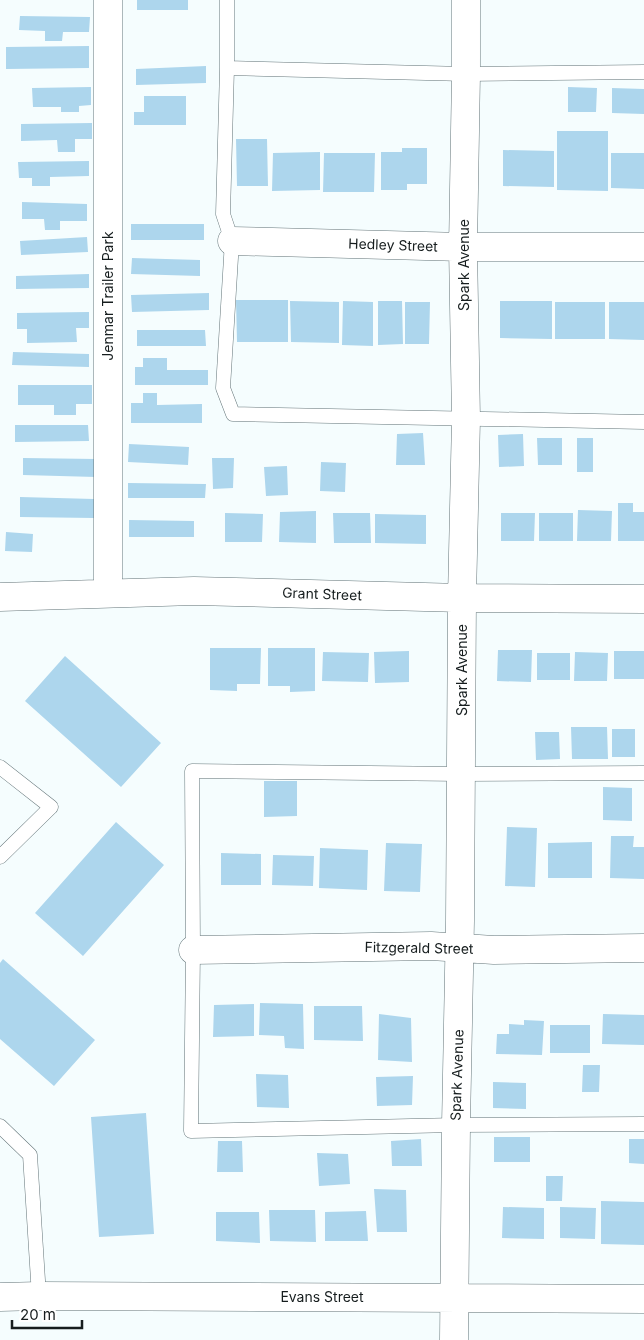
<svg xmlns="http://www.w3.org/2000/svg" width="644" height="1340" font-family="Inter,sans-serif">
<rect width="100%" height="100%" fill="#f5fdfe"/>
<path fill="#add6ed" d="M137,0H188V10H137Z
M20,16L90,17L89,32H63L62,41H45V31L19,30Z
M89,46V68L6,69V47Z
M206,66V83L136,85V69Z
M91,87V105L79,106V112H61V107H33L32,88Z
M568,87L597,88L596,112H568Z
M612,88L644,89V114L612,113Z
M144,96H186V125H134V112H144Z
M92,123V139H75V152H58L57,140L21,141V124Z
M557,131H608V191L557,190Z
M236,139H267L268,186H237Z
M402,148H427V184H407V190H381V152H402Z
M503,150L554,151V187L503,186Z
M320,152V190L272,191L273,153Z
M324,153H375L374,192H323Z
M611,153H644V189L611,188Z
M89,161V176L50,177V186H32V178H19L18,162Z
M22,202L87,204V221H60V230H45L44,219H22Z
M131,224H204V240H131Z
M87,237L88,252L21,255L20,241Z
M132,258L200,260V276L131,274Z
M89,274V288L16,289V276Z
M209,293V310L132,312L131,295Z
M236,300H288V342H237Z
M290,301L339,302V343L291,342Z
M343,301L373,302V346L342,345Z
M378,301H402L403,344L378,345Z
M500,301H552V339L500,338Z
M405,302H430L429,344H405Z
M555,302H605V339H555Z
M609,302H644V340L609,339Z
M89,312V328H76L77,342L27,343V329H17V313Z
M137,330H205L206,346H137Z
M13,352L89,354V367L12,365Z
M143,358H167V370H208V385H135V367H143Z
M18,385H92V404H76V415H54V405H18Z
M143,393H157V405L202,404V423H131V403H143Z
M15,425H88L89,441L15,442Z
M423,433L425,465H396L397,434Z
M523,434L524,466L499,467L498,435Z
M537,438H562V465H538Z
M577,438H593V472H577Z
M129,444L189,447L188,465L128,462Z
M23,458L96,459V477L23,475Z
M212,458H234L233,488L213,489Z
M321,462L346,463L345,492L320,491Z
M287,466L288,495L266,496L264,467Z
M128,483L206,484L205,498H128Z
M20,497L94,499V518L20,517Z
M618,503H633V512H644V541H618Z
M578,510L612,511L611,541H577Z
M316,511V543L279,542L280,512Z
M225,513L263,514L262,542H225Z
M333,513H370L371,543H334Z
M501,513H535L534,541H501Z
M539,513H573V541H539Z
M375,514L426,515V544L375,543Z
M129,520L194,521V537H129Z
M6,532L33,534L32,552L5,551Z
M210,648H261L260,684H237V691L210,690Z
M268,648H315V691L290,692V686H268Z
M498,650H532L531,682L497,681Z
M409,651V682L375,683L374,652Z
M614,651H644V679H614Z
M323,652L369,653L368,682L322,681Z
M575,652L608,653L607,681H574Z
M537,653H570V680H537Z
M65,656L161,743L121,787L25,701Z
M571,727H607L608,759H572Z
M612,729H635V757H612Z
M535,732H559L560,759L536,760Z
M264,781H297V816L264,817Z
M603,787L632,788V821L603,820Z
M116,822L164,865L83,956L35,913Z
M507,827L537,828L535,887L505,886Z
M611,836H634L633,847H644V879L610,878Z
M592,842V878H548V843Z
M386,843L422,844L420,892L384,891Z
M320,848L368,850L367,890L319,888Z
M221,853L261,854V885H221Z
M273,855L314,856L313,886L272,885Z
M3,959L95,1040L54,1086L0,1039V963Z
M260,1003L303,1004L304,1049L285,1048L284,1036L259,1035Z
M254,1004V1036L213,1037L214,1005Z
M314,1006H362L363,1041L314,1040Z
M379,1014L411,1018L412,1062L378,1060Z
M603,1014L644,1015V1045L602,1044Z
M524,1020L544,1021L542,1055L496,1054L497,1034H509V1024L524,1025Z
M550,1025H590V1053H550Z
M583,1065H600L599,1092H582Z
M256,1074L288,1075L289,1108L257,1107Z
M413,1076L412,1105L377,1106L376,1077Z
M493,1082L526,1083V1109L493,1108Z
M146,1113L154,1234L99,1237L91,1117Z
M494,1137H530V1162H494Z
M421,1139L422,1166H392L391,1141Z
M629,1139H644V1164L629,1163Z
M218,1141H242L243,1172H217Z
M317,1153L348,1154L350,1184L319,1186Z
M546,1176H563L562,1201H546Z
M374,1189L406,1190L407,1232H377Z
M601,1201L644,1202V1245L601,1244Z
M503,1207L544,1208V1239L502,1238Z
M560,1207L596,1208L595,1239L560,1238Z
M269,1210H315L316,1242L270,1241Z
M366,1211L368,1241H325V1212Z
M216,1212H259L260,1243L216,1241Z"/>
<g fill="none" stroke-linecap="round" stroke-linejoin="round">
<defs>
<path id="lane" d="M227,0V68L223,214L232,241L223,388L233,414L644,422
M227,68L466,74L644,72
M0,767L51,807L0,857
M644,773L461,774L192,771L193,950L191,1131L456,1125L644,1124
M0,1126L30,1155L39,1296"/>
<path id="street" d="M108,0V593
M232,241L463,247H644
M0,597L194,591L462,598L644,599
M193,950L431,946L494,950L644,948
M0,1297L39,1296L644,1299
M454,1340L456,1125L460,921L462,598L466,419L463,247L466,74V0"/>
</defs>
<use href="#lane" stroke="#647579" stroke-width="15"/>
<use href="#street" stroke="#647579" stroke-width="29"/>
<use href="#lane" stroke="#fff" stroke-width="14"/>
<use href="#street" stroke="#fff" stroke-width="28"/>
</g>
<g text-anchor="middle" stroke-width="4" stroke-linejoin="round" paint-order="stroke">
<g font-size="14" fill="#161d1e" stroke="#fff">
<text transform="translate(393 245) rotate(2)" y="5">Hedley Street</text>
<text transform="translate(464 265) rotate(-90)" y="5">Spark Avenue</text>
<text transform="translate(108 296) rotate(-90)" y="5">Jenmar Trailer Park</text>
<text transform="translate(322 594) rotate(2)" y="5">Grant Street</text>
<text transform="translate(462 670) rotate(-90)" y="5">Spark Avenue</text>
<text transform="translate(419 948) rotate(1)" y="5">Fitzgerald Street</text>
<text transform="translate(457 1075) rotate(-88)" y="5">Spark Avenue</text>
<text x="322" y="1302">Evans Street</text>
</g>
</g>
<path d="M12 1320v8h70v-8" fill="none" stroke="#161d1e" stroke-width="2.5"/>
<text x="20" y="1320" font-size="15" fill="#161d1e" stroke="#ffffff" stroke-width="4" paint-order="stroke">20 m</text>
</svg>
